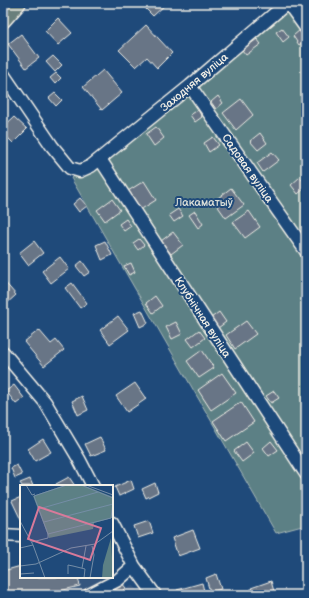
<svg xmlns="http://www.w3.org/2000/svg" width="309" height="598" font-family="'Balsamiq Sans',sans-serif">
<rect width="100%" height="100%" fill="#1f4a7a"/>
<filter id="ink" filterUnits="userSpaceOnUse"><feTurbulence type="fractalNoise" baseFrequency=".025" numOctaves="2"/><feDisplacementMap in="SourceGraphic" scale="8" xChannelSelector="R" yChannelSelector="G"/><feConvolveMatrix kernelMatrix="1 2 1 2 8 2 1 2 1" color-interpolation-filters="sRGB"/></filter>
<g filter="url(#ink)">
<path fill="#35577e" d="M21,565V577H112V573L126,588L133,586L141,595H3V570Z"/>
<path fill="#5c8085" stroke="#a8b8b6" d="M280,3H306V525L276,533L71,178Z"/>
<path fill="#677486" stroke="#f4f1e8" d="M140,3H163L165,5L153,16Z
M58,18L72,33L58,45L45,31Z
M146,25L172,53L157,68L147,57L136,67L119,50Z
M282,28L289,37L283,42L276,32Z
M300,30L306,38V40L299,45L293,36Z
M21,34L39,58L26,68L8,44Z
M257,39L261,44L246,55L242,50Z
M53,56L62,65L55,72L46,62Z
M103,70L122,93L102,110L83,87Z
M56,73L61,78L55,84L50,78Z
M55,93L62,100L56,106L49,98Z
M218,96L223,103L216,109L211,102Z
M241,99L253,115L236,130L223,113Z
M198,110L202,117L195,122L190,115Z
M14,117L27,129L13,143L3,133V127Z
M156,127L164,138L154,146L146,134Z
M260,133L267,143L258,150L250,141Z
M213,137L219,145L209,152L204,143Z
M272,152L279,160L263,172L257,163Z
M300,177L306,185V187L298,194L291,185Z
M144,181L156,200L140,210L128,191Z
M231,188L244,205L226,218L214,201Z
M80,198L87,206L79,212L73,204Z
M112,199L120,210L105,221L97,210Z
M178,209L183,216L174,222L169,215Z
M195,211L203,224L198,228L189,215Z
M249,211L260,227L245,238L233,222Z
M126,219L131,226L124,231L119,224Z
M173,232L183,245L171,254L161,241Z
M139,239L144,245L138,250L133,243Z
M34,241L43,253L28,265L19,253Z
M105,241L112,255L102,260L96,245Z
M60,257L69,269L51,283L42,271Z
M82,261L90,272L84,276L76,266Z
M131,263L135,272L129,275L124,266Z
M3,273L6,277L3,280L16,295L5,305L3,303Z
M72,283L87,303L80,308L65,288Z
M155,296L162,306L153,313L146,303Z
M142,310L148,323L140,327L134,313Z
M219,312L226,322L218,328L211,318Z
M118,316L129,330L110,344L100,330Z
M246,321L256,334L235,349L226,335Z
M176,322L182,334L172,339L166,327Z
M39,330L51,344L56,340L64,350L44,366L24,342Z
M199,330L205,338L193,347L187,339Z
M202,350L214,368L199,378L187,361Z
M222,373L236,393L211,410L198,390Z
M135,383L146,399L127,412L116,396Z
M14,385L24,398L16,404L6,391Z
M274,391L279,398L271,403L266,396Z
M82,396L88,410L78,415L72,401Z
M241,402L254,422L226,441L213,421Z
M100,437L106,450L91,456L85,444Z
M43,439L51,452L35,461L28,449Z
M271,441L278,450L269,456L263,448Z
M246,442L254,453L242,462L234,451Z
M17,465L22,475L15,478L11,468Z
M69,477L75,486H57L56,484Z
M30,479L33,486H22L20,483Z
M131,480L134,489L119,496L115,487Z
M155,483L158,492L146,498L142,489Z
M21,497V520L12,501Z
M149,521L153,533L138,538L134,526Z
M193,530L200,548L178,556L172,538Z
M21,566V577H78L80,586L43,595H3V571Z
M216,574L221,589L210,592L206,578Z
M271,581L275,595H254L251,588Z
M121,582L126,588L120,594L114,588Z
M202,583L204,591L189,595H178L177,590Z"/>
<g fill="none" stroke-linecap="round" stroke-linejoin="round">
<defs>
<path id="minor" d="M288,3L306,28
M3,74L52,146L70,168L80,171L91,166L190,86L287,3
M190,86L306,251
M100,159L306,474
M3,352L45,402L79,459L93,486
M112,523L134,566L155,595
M3,535L21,536
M89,595L118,580L134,566"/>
<path id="major" d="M3,20L18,3"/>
</defs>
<use href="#minor" stroke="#f4f1e8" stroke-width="15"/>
<use href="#major" stroke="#f4f1e8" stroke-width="18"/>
<use href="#minor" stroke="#1f4a7a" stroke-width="12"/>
<use href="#major" stroke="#6b7f7c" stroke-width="15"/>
</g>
</g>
<g text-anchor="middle" stroke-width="4" stroke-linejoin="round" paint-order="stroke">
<g font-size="11" fill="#f4f1e8" stroke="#1f4a7a">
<text transform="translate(194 82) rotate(-40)" y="4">Заходняя вуліца</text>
<text transform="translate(248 168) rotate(55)" y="4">Садовая вуліца</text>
<text transform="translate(203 317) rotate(57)" y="4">Клубнічная вуліца</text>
</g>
<g font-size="11" fill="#dde0d9" stroke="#1f4a7a">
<text x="204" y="206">Лакаматыў</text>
</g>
</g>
<g transform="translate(20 485)">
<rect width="93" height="93" fill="#1f4a7a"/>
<path d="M45,0H63L93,12L92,33L74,38L73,44L29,53L13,11ZM91,53L93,93H82L83,80Z" fill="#5c8085"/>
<path fill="none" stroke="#748da6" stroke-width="1" d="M6,0L12,10L15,9M61,0L93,13M66,0L93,10M19,24L78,7M0,36L13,60L25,93M24,37L93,19M28,49L91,33L93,17M28,49L14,11L47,0M12,57L28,53V49M0,63L13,60M0,81L16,79L51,63L75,59L93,46M62,83L66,61M0,89L14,88M48,89V80L53,81L65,84L64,93M70,93L74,70L72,61"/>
<path fill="#d87a9a" fill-opacity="0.15" stroke="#d87a9a" stroke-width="2" d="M19,22L81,43L70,75L8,54Z"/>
<rect width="93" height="93" fill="none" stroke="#f4f1e8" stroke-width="2"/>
</g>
<rect width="309" height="598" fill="none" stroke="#1f4a7a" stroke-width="16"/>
<rect x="8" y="8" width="293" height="582" fill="none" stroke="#f4f1e8" stroke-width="1.5" filter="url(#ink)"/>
</svg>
